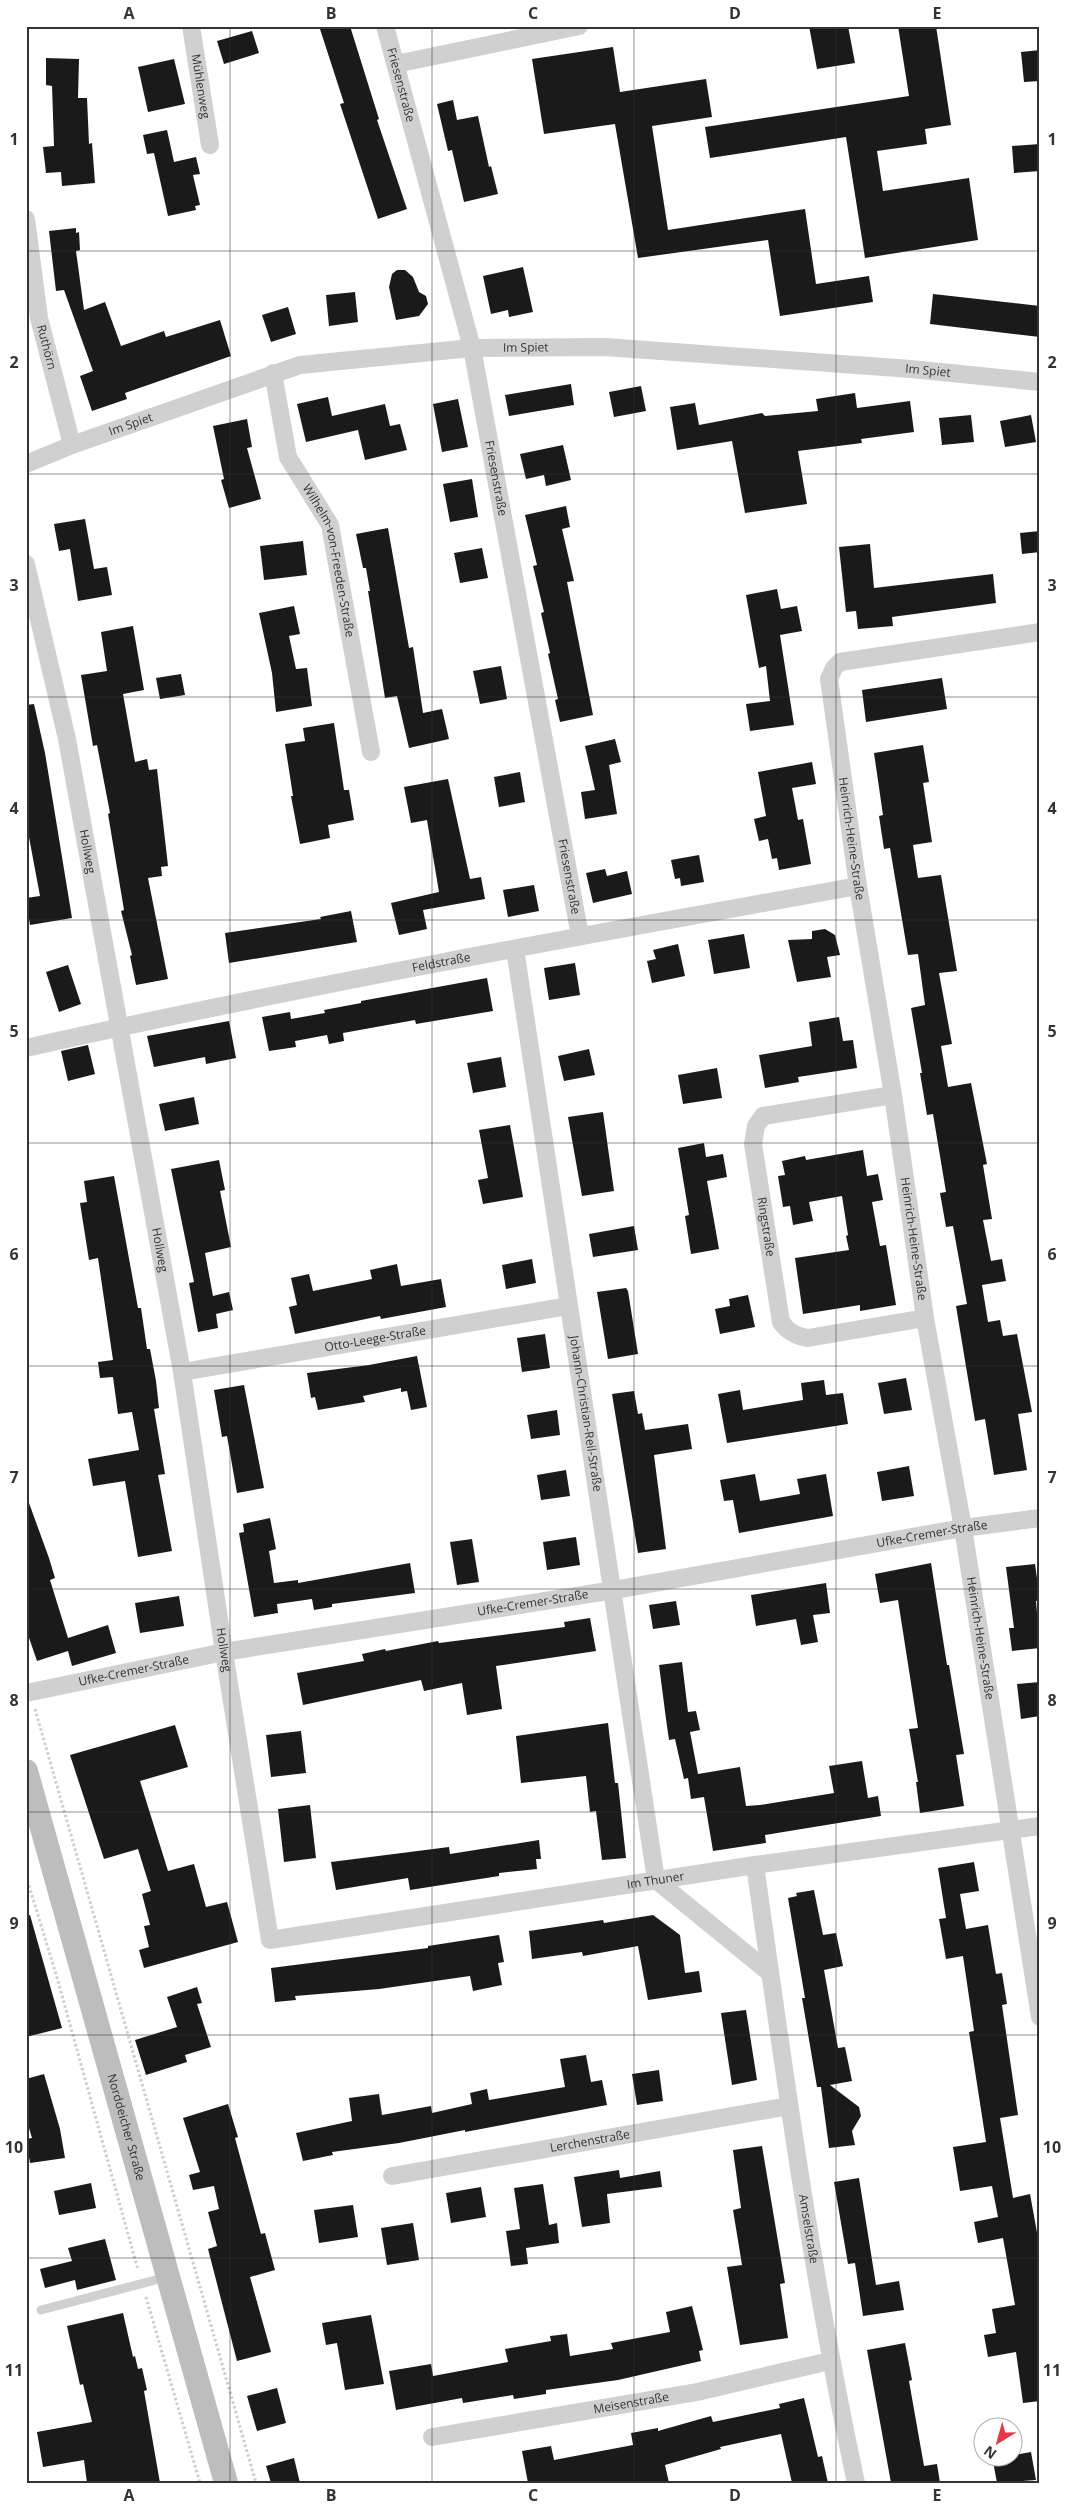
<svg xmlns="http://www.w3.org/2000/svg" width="1066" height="2509" font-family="'Open Sans',sans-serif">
<rect width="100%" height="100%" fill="#fff"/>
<path fill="#1a1a1a" d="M319,26H350L379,119L377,120L407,209L378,219L340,104L344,103Z
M809,26H848L855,63L817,69Z
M898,26H936L951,125L925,129L927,144L877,151L883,191L969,178L978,240L865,258L846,137L710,158L705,127L909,96Z
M252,31L259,53L224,64L217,41Z
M613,47L620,92L706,79L712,117L652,126L668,230L805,209L816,284L869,276L873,302L780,316L768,240L638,258L615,124L544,134L532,59Z
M1040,50V81L1024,82L1021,52Z
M46,58L79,59L78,98H87L89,144L92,143L95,183L62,186L61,172L46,173L43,147L54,146L52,86L46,85Z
M174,59L185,104L148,112L138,67Z
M453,100L457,120L478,116L489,167L491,166L498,194L464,202L452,150L448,151L437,104Z
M167,130L174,162L196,157L200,174L193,175L200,205L195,206L196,210L168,216L154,153L147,154L143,135Z
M1040,144V171L1014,173L1012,146Z
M76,228V233L79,232L80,250L76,251L84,310L105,302L121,346L164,331L166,337L220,320L231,356L125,393L127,399L92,411L80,376L93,371L64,290L56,291L49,231Z
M523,267L533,312L509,317L508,310L491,314L483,276Z
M397,270H405L413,277L419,292L426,296L428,304L419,316L396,320L389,287L392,274Z
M355,292L358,322L329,326L326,295Z
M933,294L1040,306V337L930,324Z
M288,307L296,334L271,342L262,315Z
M571,384L574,405L509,416L505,395Z
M641,386L646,411L614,417L609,392Z
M855,393L857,408L910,401L914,432L861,439L862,443L798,451L807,504L745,513L732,441L677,450L670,407L695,403L699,425L762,413L765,416L818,411L816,399Z
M328,397L332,416L385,404L390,426L400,424L407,450L365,460L358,430L306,442L297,404Z
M458,399L468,447L442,452L433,404Z
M971,415L974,442L942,445L939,418Z
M1031,415L1036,442L1005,447L1000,421Z
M247,419L252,447L247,448L261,499L229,508L221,480L224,479L213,426Z
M563,445L571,480L546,486L544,475L526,479L520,454Z
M472,479L478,517L450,522L443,484Z
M566,506L570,527L562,529L574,581L567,582L593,715L560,722L555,700L558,699L548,654L550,653L541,613L544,612L533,566L537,565L525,515Z
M85,519L94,569L107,567L112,595L78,601L70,549L59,551L54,524Z
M388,528L409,648L413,647L423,713L442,709L449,739L409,748L397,696L385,698L368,591H370L366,568H363L356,534Z
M1040,531V552L1022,554L1020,533Z
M303,541L307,575L264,580L260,546Z
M870,544L874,588L993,574L996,603L892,617L893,626L858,629L856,611L846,612L839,547Z
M482,548L488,578L460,583L454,553Z
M777,589L781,609L797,606L802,631L780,635L794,725L750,731L746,704L770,701L766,666L759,668L746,595Z
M294,606L300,634L289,636L296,669L307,668L312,706L276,712L272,673L259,613Z
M133,626L144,690L123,694L135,762L147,759L149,770L157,769L168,866L161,867L162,876L148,878L168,979L136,985L130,956L132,955L121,911L124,910L108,814L110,813L97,745L93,746L81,675L107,671L101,632Z
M501,666L507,699L480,704L473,671Z
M181,674L185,695L160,699L156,678Z
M942,678L947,709L866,722L862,690Z
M34,704L45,753L72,918L30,925L26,898L40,896L26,821V705Z
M334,723L344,790H349L354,820L328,825L330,838L300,844L291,796H293L285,744L305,741L303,728Z
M615,739L621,762L609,765L617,814L585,819L581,792L595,790L585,746Z
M923,745L929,782L923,783L932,842L913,845L918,878L941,875L957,971L939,973L952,1044L941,1046L948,1087L971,1083L987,1164L983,1165L992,1219L983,1220L991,1261L1002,1259L1006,1281L982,1285L988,1322L1000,1320L1003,1336L1017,1334L1032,1412L1018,1414L1027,1470L994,1475L985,1419L975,1421L956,1306L967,1304L953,1226L946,1227L940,1193L946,1192L933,1114L927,1115L920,1073H922L911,1008L925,1005L918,954L908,955L890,848L884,849L879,816L883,815L874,753Z
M812,762L816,784L792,788L798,820L803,819L811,864L779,870L777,858L772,859L768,839L759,841L754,819L766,816L758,772Z
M520,772L525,802L499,807L494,777Z
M448,779L470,879L481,877L485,899L423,910L427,929L399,935L391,903L439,892L427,820L411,823L404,787Z
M699,855L704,882L681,886L680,878L675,879L671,860Z
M605,869L607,876L627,871L632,894L593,903L586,873Z
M534,885L539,911L508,917L503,890Z
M351,911L357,942L229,963L225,933L321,919L320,917Z
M825,929L835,935L840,955L827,957L831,977L797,982L788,940L812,939V931Z
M744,934L750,968L714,974L708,940Z
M678,944L685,976L652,983L647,961L656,959L653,950Z
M575,963L580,995L549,1000L544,968Z
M68,965L81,1004L59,1012L46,972Z
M487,978L493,1011L416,1024L415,1020L343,1033L344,1041L329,1044L327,1035L295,1041L296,1047L269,1051L262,1017L290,1012L291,1019L325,1013L324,1010L361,1003V1001Z
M839,1017L843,1041L853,1040L857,1068L798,1077L799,1082L765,1088L759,1055L812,1046L809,1022Z
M229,1021L236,1058L206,1064L205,1057L154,1067L147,1036Z
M88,1045L95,1074L68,1081L61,1051Z
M589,1049L595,1075L564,1081L558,1056Z
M501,1057L506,1087L473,1093L467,1063Z
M717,1068L722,1098L683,1104L678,1075Z
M194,1097L199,1124L165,1131L159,1104Z
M603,1112L614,1191L582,1196L568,1117Z
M510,1125L523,1197L483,1204L478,1180L488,1178L479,1130Z
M704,1143L706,1157L723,1154L727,1177L707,1181L719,1249L691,1254L685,1216L689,1215L678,1148Z
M863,1150L867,1176L878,1174L883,1200L872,1202L880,1246L886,1245L896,1305L860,1311V1305L803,1314L795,1258L849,1250L846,1236L848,1235L842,1196L809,1202L813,1221L793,1225L790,1206L783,1207L778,1176L785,1175L782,1161L805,1156L806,1160Z
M219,1160L225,1190L220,1191L231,1247L205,1253L213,1296L229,1292L233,1310L216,1314L218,1328L198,1332L189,1283L194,1282L171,1169Z
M114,1176L138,1308H141L147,1349H150L156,1381L159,1408L154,1409L165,1474L158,1475L172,1551L138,1557L125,1481L93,1486L88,1459L139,1450L132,1412L118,1414L113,1377L100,1378L98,1362L113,1360L98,1258L89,1260L80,1203L87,1202L84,1181Z
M634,1226L638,1250L593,1257L589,1234Z
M532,1259L536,1283L506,1289L502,1265Z
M397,1264L401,1286L441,1279L446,1307L381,1319L380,1316L295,1334L289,1307L297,1305L291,1278L309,1274L313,1291L372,1279L370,1270Z
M626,1288L628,1291L638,1354L608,1359L597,1292Z
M748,1295L755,1327L720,1334L715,1309L730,1306L729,1299Z
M545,1334L550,1368L522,1372L517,1338Z
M417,1356L427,1407L411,1410L407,1391L401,1392V1388L363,1396L365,1402L318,1410L315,1397L311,1398L307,1373L369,1365Z
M906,1378L912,1410L884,1414L878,1383Z
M824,1380L826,1395L843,1393L848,1424L727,1443L718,1394L740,1390L743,1410L803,1400L801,1383Z
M244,1385L264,1488L237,1493L227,1436L222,1437L214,1390Z
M634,1391L638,1414L642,1413L645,1430L688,1424L692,1449L654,1455L666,1549L638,1553L612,1394Z
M557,1410L560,1435L531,1439L527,1415Z
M909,1466L914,1496L882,1501L877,1472Z
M566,1470L570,1496L541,1500L537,1475Z
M755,1474L760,1501L800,1494L797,1479L826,1474L833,1516L739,1533L733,1500L724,1501L720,1480Z
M26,1503H29L49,1558L55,1578L50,1580L68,1638L108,1625L116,1653L72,1666L68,1651L37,1661L26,1629Z
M270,1518L276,1549L269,1551L274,1583L298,1580V1583L410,1563L415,1593L332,1604V1607L314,1610L312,1599L277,1604L278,1613L254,1617L239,1533L244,1532L243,1524Z
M576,1537L580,1565L547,1570L543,1542Z
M472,1539L479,1582L457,1585L450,1542Z
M931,1563L947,1665H949L964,1754L956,1755L964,1806L920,1813L916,1782H918L909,1729L918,1728L898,1600L880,1603L875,1574Z
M1035,1564L1040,1600L1036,1601L1040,1648L1012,1651L1009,1628H1014L1006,1567Z
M826,1583L830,1613L813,1615L818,1642L801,1645L796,1619L756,1626L751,1595Z
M179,1596L184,1626L140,1633L135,1603Z
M676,1601L680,1625L653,1629L649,1605Z
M590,1618L596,1651L496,1666L502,1709L467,1715L462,1683L424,1691L421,1680L303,1705L297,1673L364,1661L362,1654L385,1649L386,1651L438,1641L439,1643L565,1627L564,1622Z
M682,1662L688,1712L696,1711L700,1730L690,1732L698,1774L740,1767L746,1806L760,1805L834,1793L829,1766L862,1761L868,1798L878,1796L881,1816L765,1835L766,1843L713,1851L704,1797L691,1799L688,1778L684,1779L675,1739L669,1740L666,1719L659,1665Z
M1040,1682V1716L1021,1719L1017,1684Z
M608,1723L615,1783H618L626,1858L602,1860L596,1811L590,1812L586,1776L521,1783L516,1736Z
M175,1725L188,1767L140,1781L168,1871L194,1864L206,1907L227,1902L238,1942L144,1968L139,1950L149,1947L144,1926L150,1925L142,1894L151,1891L138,1849L104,1859L70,1755Z
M301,1731L306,1773L271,1777L266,1735Z
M310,1805L316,1858L284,1862L278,1809Z
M539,1840L541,1859H536L537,1869L499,1873V1876L410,1890L408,1878L336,1890L331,1862L449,1847L450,1854Z
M974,1862L979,1891L960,1894L966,1929L988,1925L996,1974L1002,1973L1007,2004L1002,2005L1018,2115L1000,2118L1013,2198L1030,2194L1040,2249V2401L1023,2403L1016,2352L988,2357L984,2335L996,2333L992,2309L1015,2305L1003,2238L978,2243L974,2222L998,2217L992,2186L960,2191L953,2147L986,2142L969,2032L974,2031L963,1956L946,1959L939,1919L946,1918L938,1868Z
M814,1890L823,1935L836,1933L843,1966L824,1970L838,2048L845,2047L852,2081L830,2085L859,2107L861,2116L852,2131L855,2145L829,2148L821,2087H817L802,1998H805L788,1898L797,1896L796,1893Z
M30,1915L62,2028L26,2037V1916Z
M653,1915L680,1935L685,1973L699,1971L702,1992L648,2000L638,1946L583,1956L582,1952L532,1959L529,1931L603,1920L604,1923Z
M499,1935L504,1962L498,1963L502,1985L473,1991L470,1976L379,1989L295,1996L296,2000L275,2002L271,1968L428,1948V1946Z
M197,1987L202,2003L197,2004L211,2047L185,2055L187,2062L146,2075L135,2040L177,2027L167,1997Z
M746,2010L757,2080L732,2085L721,2013Z
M586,2055L591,2082L602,2080L607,2105L465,2132V2130L399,2143L332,2152L333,2155L303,2161L296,2133L352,2121L349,2098L379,2094L382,2115L431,2106L432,2113L472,2104L470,2093L487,2089L489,2100L565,2087L560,2059Z
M659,2070L663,2101L637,2105L632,2074Z
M44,2074L60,2129L65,2158L30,2163L26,2139L32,2138L26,2118V2079Z
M228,2104L238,2137L235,2138L261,2234L265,2233L275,2270L250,2277L271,2352L237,2361L208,2249L217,2246L208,2212L219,2209L214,2186L193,2190L189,2175L200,2172L183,2118Z
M762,2146L785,2283L780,2284L788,2338L740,2345L727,2267L742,2265L733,2210L741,2208L733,2150Z
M619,2170L620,2178L660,2171L662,2187L607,2194L610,2223L582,2227L574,2177Z
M859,2178L876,2285L899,2281L904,2310L863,2316L855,2263L848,2264L834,2182Z
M91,2183L96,2208L59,2215L54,2191Z
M543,2184L549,2225L557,2223L559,2243L526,2248L528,2264L511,2266L506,2231L520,2229L514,2188Z
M481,2187L486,2217L451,2223L446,2193Z
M353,2205L358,2237L319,2243L314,2210Z
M413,2223L419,2260L387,2265L381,2228Z
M105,2239L116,2280L77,2290L75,2280L45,2288L40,2269L72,2261L68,2248Z
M692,2306L703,2350L699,2351L701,2361L618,2380L546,2390V2394L514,2399L513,2395L463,2403L462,2398L396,2410L389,2371L431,2364L433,2376L508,2362L505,2349L551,2341L550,2336L567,2334L570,2356L613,2349L611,2343L670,2332L666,2312Z
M123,2313L133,2357L135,2356L138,2369L142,2368L147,2390L144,2391L160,2483H87L84,2460L43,2467L37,2432L92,2422L83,2384L80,2385L67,2326Z
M371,2315L384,2384L345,2390L337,2343L326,2345L322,2323Z
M905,2343L912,2380L909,2381L924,2466L937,2464L940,2483H891L867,2350Z
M277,2388L286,2423L257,2431L247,2396Z
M804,2398L818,2457L822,2456L828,2483H792L781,2434L720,2447L721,2449L665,2465L669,2483H528L522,2451L551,2446L554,2460L633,2445L631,2433L658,2428V2431L711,2416L713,2422L780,2408L779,2404Z
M1031,2452L1036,2480L997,2483L992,2456H1014V2455Z
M294,2458L300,2483H271L266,2466Z"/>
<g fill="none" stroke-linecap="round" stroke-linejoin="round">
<path stroke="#cdcdcd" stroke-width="3" stroke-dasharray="2.5 2.5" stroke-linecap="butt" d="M35,1709L256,2483
M26,1876L56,1974L138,2270
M146,2297L200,2483"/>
<path stroke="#d0d0d0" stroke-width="9" d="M41,2310L167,2277"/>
<g stroke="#d0d0d0" stroke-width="18">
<path id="s1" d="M191,26L210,145"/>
<path id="s2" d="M385,26L472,348L580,936"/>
<path d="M396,64L579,26"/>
<path id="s3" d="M26,219L39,318L72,445"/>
<path id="s4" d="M273,373L288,457L330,525L371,752"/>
<path id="s5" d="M26,464L72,445L300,365L472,348L605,347L911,369L1040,382"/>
<path id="s6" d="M26,564L67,739L182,1372L224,1652L270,1940L755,1865L1040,1826"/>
<path id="s7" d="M1040,632L840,662L834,668L829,679L858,886L893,1095L925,1318L963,1528L1040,2017"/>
<path id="s8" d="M515,949C561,1259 611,1569 656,1880L770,1973"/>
<path id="s9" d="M26,1048C302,986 580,936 858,886"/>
<path id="s10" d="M893,1095L763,1116L756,1126L753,1144L781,1322C788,1332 796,1336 808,1338L925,1318"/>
<path id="s11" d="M182,1372L568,1306"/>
<path id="s12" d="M26,1693L224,1652L614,1590L963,1528L1040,1518"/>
<path id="s13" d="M755,1865C784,2071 812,2278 856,2483"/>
<path id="s14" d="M392,2176L789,2106"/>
<path id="s15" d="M432,2437L697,2392L830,2361"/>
</g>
<path stroke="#bdbdbd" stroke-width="24" id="s16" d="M26,1771L226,2483"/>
</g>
<path fill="none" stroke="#333" stroke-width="1" stroke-opacity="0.55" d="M230,26V2483M432,26V2483M634,26V2483M836,26V2483M26,251H1040M26,474H1040M26,697H1040M26,920H1040M26,1143H1040M26,1366H1040M26,1589H1040M26,1812H1040M26,2035H1040M26,2258H1040"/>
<g text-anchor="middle" stroke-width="5" stroke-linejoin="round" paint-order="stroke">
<g font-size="12" fill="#333" stroke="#fff">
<text dy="4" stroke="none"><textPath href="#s2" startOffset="61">Friesenstraße</textPath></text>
<text dy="4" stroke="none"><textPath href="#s1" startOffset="61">Mühlenweg</textPath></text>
<text dy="4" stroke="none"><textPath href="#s5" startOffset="518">Im Spiet</textPath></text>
<text dy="4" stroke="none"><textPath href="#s3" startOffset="130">Ruthörn</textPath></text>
<text dy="4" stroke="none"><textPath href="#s5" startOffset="921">Im Spiet</textPath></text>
<text dy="4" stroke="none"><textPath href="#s5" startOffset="112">Im Spiet</textPath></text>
<text dy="4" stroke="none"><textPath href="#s2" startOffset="466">Friesenstraße</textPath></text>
<text dy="4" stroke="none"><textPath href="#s4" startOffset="199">Wilhelm-von-Freeden-Straße</textPath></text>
<text dy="4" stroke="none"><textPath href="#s7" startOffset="384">Heinrich-Heine-Straße</textPath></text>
<text dy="4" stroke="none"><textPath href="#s6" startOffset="294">Hollweg</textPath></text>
<text dy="4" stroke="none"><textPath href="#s2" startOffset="871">Friesenstraße</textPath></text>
<text dy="4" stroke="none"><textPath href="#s9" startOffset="424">Feldstraße</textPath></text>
<text dy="4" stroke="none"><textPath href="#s10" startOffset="246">Ringstraße</textPath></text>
<text dy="4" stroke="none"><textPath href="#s7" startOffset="789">Heinrich-Heine-Straße</textPath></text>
<text dy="4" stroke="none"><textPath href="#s6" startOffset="699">Hollweg</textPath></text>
<text dy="4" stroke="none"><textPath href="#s11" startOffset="196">Otto-Leege-Straße</textPath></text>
<text dy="4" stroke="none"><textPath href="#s8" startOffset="470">Johann-Christian-Reil-Straße</textPath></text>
<text dy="4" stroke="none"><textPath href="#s12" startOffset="920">Ufke-Cremer-Straße</textPath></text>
<text dy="4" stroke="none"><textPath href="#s12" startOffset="515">Ufke-Cremer-Straße</textPath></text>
<text dy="4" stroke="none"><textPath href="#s7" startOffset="1194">Heinrich-Heine-Straße</textPath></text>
<text dy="4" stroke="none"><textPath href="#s6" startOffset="1104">Hollweg</textPath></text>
<text dy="4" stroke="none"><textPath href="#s12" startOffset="110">Ufke-Cremer-Straße</textPath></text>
<text dy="4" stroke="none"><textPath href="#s6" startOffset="1788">Im Thuner</textPath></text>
<text dy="4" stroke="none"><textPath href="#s16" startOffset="370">Norddeicher Straße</textPath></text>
<text dy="4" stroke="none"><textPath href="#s14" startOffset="201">Lerchenstraße</textPath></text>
<text dy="4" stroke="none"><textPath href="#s13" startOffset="368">Amselstraße</textPath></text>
<text dy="4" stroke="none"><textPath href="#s15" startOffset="202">Meisenstraße</textPath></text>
</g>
</g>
<rect width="1066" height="2509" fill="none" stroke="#ffffff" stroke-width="55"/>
<g transform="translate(998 2442) rotate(217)"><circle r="24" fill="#ffffff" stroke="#adadad"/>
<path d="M0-4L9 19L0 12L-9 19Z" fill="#e63946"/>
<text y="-8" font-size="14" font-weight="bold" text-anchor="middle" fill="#333333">N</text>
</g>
<rect x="28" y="28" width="1010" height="2454" fill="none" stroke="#333" stroke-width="2"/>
<g font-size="16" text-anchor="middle" font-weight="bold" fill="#333">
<text x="129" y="19">A</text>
<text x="331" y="19">B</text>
<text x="533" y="19">C</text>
<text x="735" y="19">D</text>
<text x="937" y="19">E</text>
<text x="14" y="145">1</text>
<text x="1052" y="145">1</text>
<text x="14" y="368">2</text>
<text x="1052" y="368">2</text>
<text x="14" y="591">3</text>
<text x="1052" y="591">3</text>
<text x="14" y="814">4</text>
<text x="1052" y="814">4</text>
<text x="14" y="1037">5</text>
<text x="1052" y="1037">5</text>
<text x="14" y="1260">6</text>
<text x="1052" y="1260">6</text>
<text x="14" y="1483">7</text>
<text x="1052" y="1483">7</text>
<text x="14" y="1706">8</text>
<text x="1052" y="1706">8</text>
<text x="14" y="1929">9</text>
<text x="1052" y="1929">9</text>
<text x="14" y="2153">10</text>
<text x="1052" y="2153">10</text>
<text x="14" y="2376">11</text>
<text x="1052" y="2376">11</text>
<text x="129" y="2501">A</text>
<text x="331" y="2501">B</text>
<text x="533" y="2501">C</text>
<text x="735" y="2501">D</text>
<text x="937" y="2501">E</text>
</g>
</svg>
